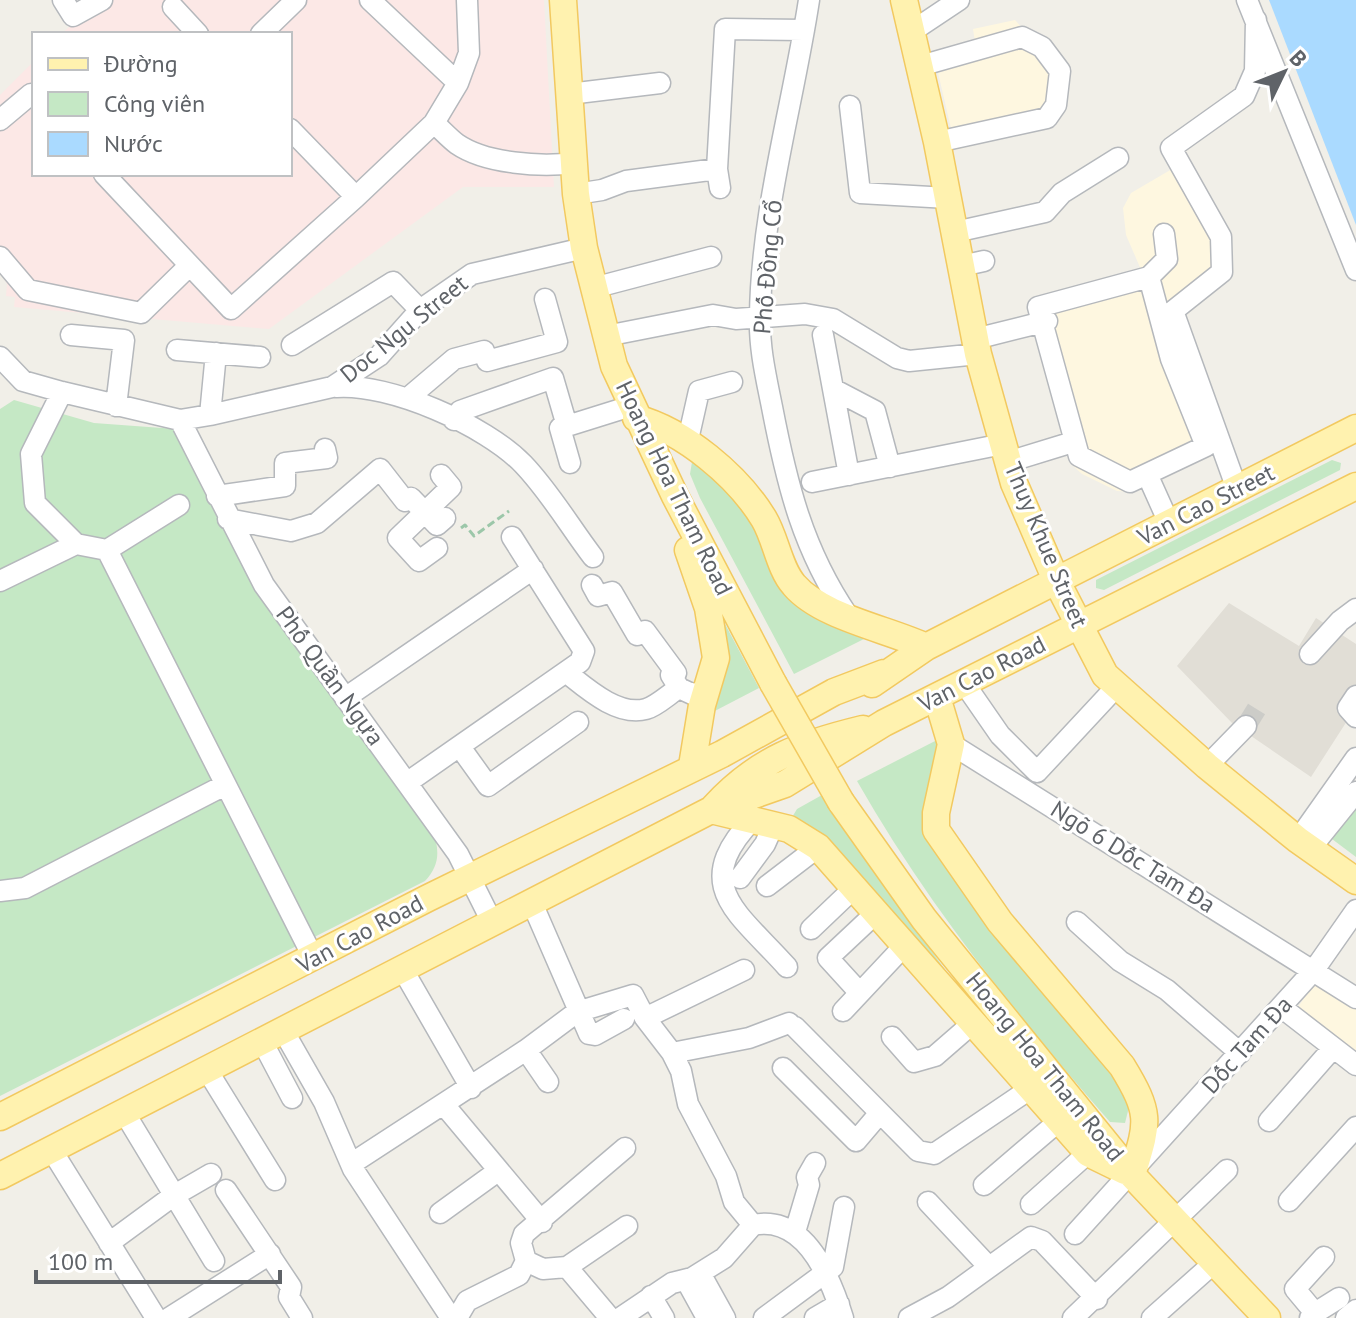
<svg xmlns="http://www.w3.org/2000/svg" width="1356" height="1318" font-family="'PT Sans',sans-serif">
<rect width="100%" height="100%" fill="#f1efe8"/>
<path fill="#fef7e0" d="M1015,20L1058,68L1056,97L1010,136L956,150L933,51L975,42L973,29Z
M1172,169L1215,242L1210,276L1164,312L1212,442L1209,457L1131,492L1117,491L1082,474L1072,465L1031,305L1142,272L1126,235L1123,208L1131,193Z
M1318,979L1356,1008V1060L1293,1014Z"/>
<path fill="#e1ded6" d="M1229,603L1299,646L1316,618L1356,644V707L1311,777L1232,723L1177,666Z"/>
<path fill="#fce8e6" d="M100,0H544L554,187H463L269,329L14,307L15,297L6,296L7,284L0,272V95L34,61V174H290V34H61Z"/>
<path fill="#c5e8c5" d="M14,400L94,423L176,429L432,829C440,850 440,865 425,881L0,1096V409Z
M1332,460L1341,463L1340,470L1104,590L1096,588V580Z
M692,462L698,463L739,496L778,570L872,635L794,674L700,498L690,474Z
M716,607L759,688L709,714Z
M937,740L940,747L926,807L1116,1074L1129,1107L1125,1123L1110,1122C1016,1014 928,906 857,781Z
M822,795L955,984L819,834L791,819L797,809Z
M1355,808H1356V857L1332,839Z"/>
<path fill="#aadaff" d="M1269,0H1356V225Z"/>
<g fill="none" stroke-linecap="round" stroke-linejoin="round">
<path stroke="#ccccc8" stroke-width="20" stroke-dasharray="20 10" stroke-linecap="butt" d="M1246,726L1259,705"/>
<defs>
<path id="minor" d="M63,0L73,16L102,0
M370,0L458,83L434,123
M809,0C793,105 761,211 760,317C759,348 766,377 772,407C787,485 803,550 848,616
M1247,0L1356,270
M173,7L198,34
M911,32L959,0
M261,34L296,0
M920,66L1022,37L1042,47L1060,71L1056,105L1047,118L937,142
M458,83L469,53L467,0
M569,94L660,83
M850,106L860,193L948,198
M0,120L31,94L34,97
M290,129L356,197L434,123C442,130 449,138 457,144C486,164 541,167 574,163
M104,174L231,309L356,197
M720,188L717,169L725,29L804,30
M576,194L602,190L626,181L717,169
M955,232L1045,212L1062,193L1118,158
M0,257L28,290L141,313L189,266
M961,266L984,261
M1149,277L1171,359L1206,446L1130,482L1079,456L1038,307L1149,277L1167,259L1164,234
M597,287L711,257
M71,335L124,340L116,406
M823,335L833,389
M606,336L713,315L736,319L805,314L833,319L897,358L909,361L978,354
M975,339L1047,321
M292,345L393,282L420,310
M177,350L260,357
M0,357L23,381L62,392L180,420L210,415L332,387L379,356L420,310L472,274L584,248
M336,387C390,383 485,425 523,464C550,492 570,527 593,557
M62,392L31,454L35,503L76,544L107,550L314,959
M408,398L454,359L484,351L487,361L557,342L545,299
M210,415L216,353
M180,420L264,585L458,854L493,924
M454,420L460,411L553,378L567,426L560,428L570,463
M567,426L631,406
M687,444L699,391L732,382
M1008,462L1073,442
M1147,474L1169,523
M849,475L833,389L875,411L890,467
M812,482L1003,444
M1237,489L1173,311L1222,272L1221,237L1171,148L1244,96L1255,71L1256,20
M217,496L285,486V463L327,458L325,449
M228,519L291,531L317,523L380,469L405,501L411,498L437,525L445,518
M437,548L419,561L398,538L451,487L441,475
M107,550L179,505
M0,581L76,544
M592,585L598,596L612,592L637,635L645,631L676,673L671,675L679,688
M1310,654L1340,621L1356,609
M567,673C586,688 618,717 646,709C657,706 669,694 679,688L692,694L706,692
M964,683L1000,735L1037,772L1117,686
M1356,696L1348,708L1356,717
M345,698L533,569
M951,744L1356,998
M460,747L488,786L578,722
M1207,766L1246,726
M408,782L580,662L584,651L512,537
M753,819C689,886 738,912 787,967
M1298,840L1356,758
M1310,849L1356,792
M740,878L765,844L774,824
M767,886L818,847
M0,891L25,888L223,786
M532,903L589,1034L595,1035L624,1019
M1077,922L1120,961L1167,990L1240,1053
M811,929L854,888
M403,970L471,1088
M859,992L828,958L876,913
M1281,1007L1356,1065
M843,1011L904,946
M645,1018L672,1053L749,1038L789,1023
M795,1027L918,1151L934,1154L1030,1089
M284,1032L324,1102L353,1169L451,1318
M892,1037L914,1062L935,1056L973,1023
M263,1043L292,1098
M672,1053L681,1071L688,1104L726,1176L734,1202L753,1225
M783,1068L856,1141L879,1114
M207,1070L275,1180
M548,1082L526,1050L577,1012L633,995L645,1018L744,970
M445,1106L542,1222
M124,1112L214,1261
M1269,1121L1333,1048
M51,1149L156,1318
M351,1164L526,1050
M984,1185L1059,1121
M226,1190L291,1287L289,1297L302,1318
M1289,1201L1356,1127
M928,1202L989,1267
M1031,1204L1088,1153
M440,1213L498,1171
M795,1232L809,1185L807,1177L815,1163
M1075,1234L1314,970L1356,910
M109,1243L173,1196L211,1174
M526,1261L543,1269L567,1267
M700,1273L725,1318
M686,1280L707,1318
M651,1296L664,1318
M1315,1313L1339,1298
M169,1318L270,1254
M457,1318L467,1301L519,1275L526,1261L521,1243L524,1234L625,1148
M610,1318L567,1267L627,1226
M620,1318L672,1283L692,1278L724,1258L753,1225C805,1214 831,1279 843,1318
M764,1318L833,1267L844,1207
M815,1318L839,1304
M909,1318L948,1297L1031,1237L1042,1241L1097,1299
M1073,1318L1227,1170
M1152,1318L1215,1262
M1310,1318L1315,1313L1295,1289L1324,1257
M1346,1318L1356,1310"/>
<path id="major" d="M563,0L576,194L584,248L614,366L675,496L773,683
M904,0L937,142L978,354L1014,483L1056,580L1105,675L1207,766L1298,840L1356,881
M636,418C684,431 738,476 764,519C776,539 779,568 794,585C821,617 888,629 926,647
M688,550L708,608L716,658L702,705L692,766
M872,684L926,647L1356,428
M937,697L951,744L936,813V830L1000,922L1122,1066C1152,1115 1148,1122 1132,1175
M841,802L924,919L1132,1175L1267,1318
M714,807C758,759 801,744 863,729
M711,810L789,829L818,847L1088,1153L1125,1171
M0,1117L428,898L722,754L834,692L884,673
M0,1176L711,810L785,784L884,723L1356,486"/>
</defs>
<use href="#minor" stroke="#b5b8bc" stroke-width="23"/>
<use href="#major" stroke="#f2c960" stroke-width="29"/>
<path stroke="#9cc7a9" stroke-width="3" stroke-dasharray="8 4" stroke-linecap="butt" d="M461,528L465,525L474,536L509,511"/>
<use href="#minor" stroke="#fff" stroke-width="20"/>
<use href="#major" stroke="#fff2af" stroke-width="26"/>
<defs>
<path id="major-bridge" d="M773,683L841,802"/>
</defs>
<use href="#major-bridge" stroke="#f2c960" stroke-width="29" stroke-linecap="butt"/>
<use href="#major-bridge" stroke="#fff2af" stroke-width="26"/>
</g>
<g text-anchor="middle" stroke-width="6" stroke-linejoin="round" paint-order="stroke">
<g font-size="24" fill="#5f6368" stroke="#fff">
<text transform="translate(768 267) rotate(-85)" y="8">Phố Đồng Cổ</text>
<text transform="translate(404 329) rotate(-39)" y="8">Doc Ngu Street</text>
<text transform="translate(674 488) rotate(64)" y="8">Hoang Hoa Tham Road</text>
<text transform="translate(1206 505) rotate(-27)" y="8">Van Cao Street</text>
<text transform="translate(1046 545) rotate(67)" y="8">Thuy Khue Street</text>
<text transform="translate(982 674) rotate(-27)" y="8">Van Cao Road</text>
<text transform="translate(330 676) rotate(54)" y="8">Phố Quần Ngựa</text>
<text transform="translate(1133 857) rotate(32)" y="8">Ngõ 6 Dốc Tam Đa</text>
<text transform="translate(360 934) rotate(-28)" y="8">Van Cao Road</text>
<text transform="translate(1247 1045) rotate(-48)" y="8">Dốc Tam Đa</text>
<text transform="translate(1045 1067) rotate(51)" y="8">Hoang Hoa Tham Road</text>
</g>
</g>
<rect x="32" y="32" width="260" height="144" fill="#ffffff" stroke="#bfc1c3" stroke-width="2"/>
<rect x="48" y="58" width="40" height="12" fill="#fff2af" stroke="#bfc1c3" stroke-width="2"/>
<text x="104" y="72" font-size="24" fill="#5f6368">Đường</text>
<rect x="48" y="92" width="40" height="24" fill="#c5e8c5" stroke="#bfc1c3" stroke-width="2"/>
<text x="104" y="112" font-size="24" fill="#5f6368">Công viên</text>
<rect x="48" y="132" width="40" height="24" fill="#aadaff" stroke="#bfc1c3" stroke-width="2"/>
<text x="104" y="152" font-size="24" fill="#5f6368">Nước</text>
<g transform="translate(1284 72) rotate(47)" stroke="#ffffff" stroke-width="6" paint-order="stroke">
<path d="M0-6L14 30L0 20L-14 30Z" fill="#5f6368"/>
<text y="-12" font-size="22" font-weight="bold" text-anchor="middle" fill="#5f6368">B</text>
</g>
<path d="M36 1270v12h244v-12" fill="none" stroke="#5f6368" stroke-width="4"/>
<text x="48" y="1270" font-size="24" fill="#5f6368" stroke="#ffffff" stroke-width="6" paint-order="stroke">100 m</text>
</svg>
